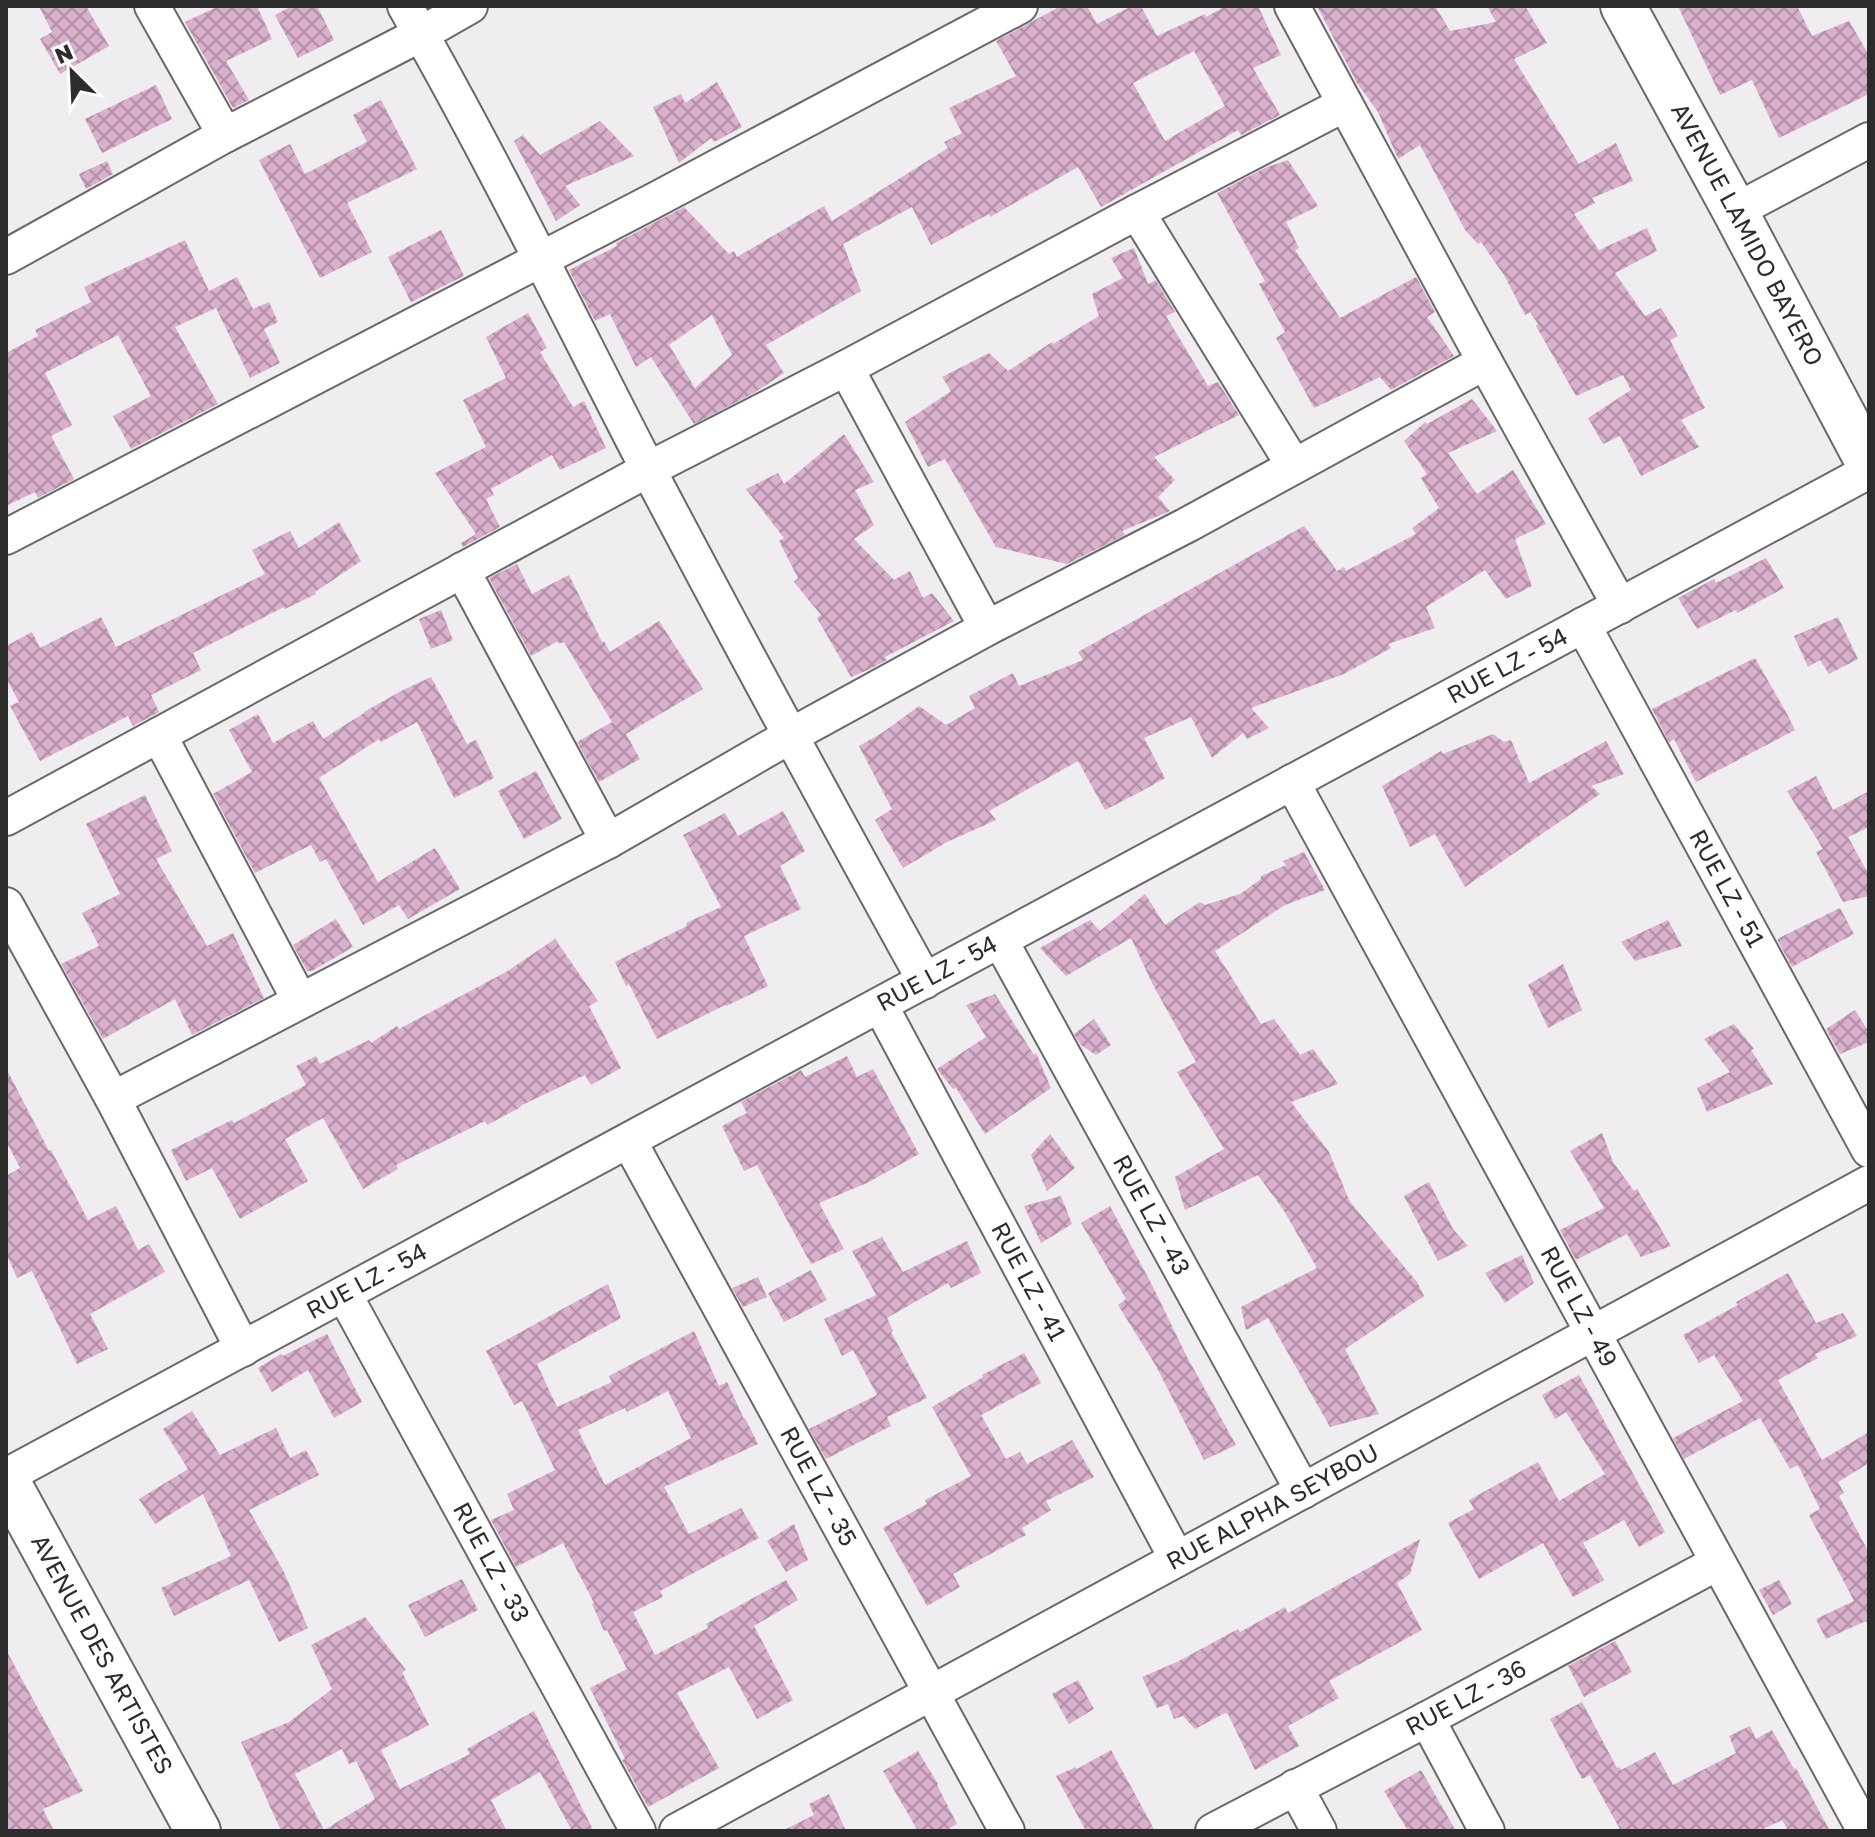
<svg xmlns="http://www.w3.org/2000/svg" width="1875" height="1837" font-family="'Golos Text',sans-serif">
<defs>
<pattern id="building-cross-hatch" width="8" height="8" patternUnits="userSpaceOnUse" patternTransform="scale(2)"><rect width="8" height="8" fill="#d9afcc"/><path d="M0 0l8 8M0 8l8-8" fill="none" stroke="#b08fa6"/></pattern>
</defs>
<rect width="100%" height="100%" fill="#f0edf0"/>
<path fill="url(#building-cross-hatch)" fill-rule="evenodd" d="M39,6H86L109,46L60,74L40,39L52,32Z
M219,6H257L272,39L226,61L249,100L233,108L185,22Z
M292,6H317L334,40L298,58L275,15Z
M1061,6H1087L1097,24L1132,6H1141L1157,36L1205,14L1206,17L1226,6H1258L1281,55L1253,68L1280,115L1241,135L1238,130L1101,207L1078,167L990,217L989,214L931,245L912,207L843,244L861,291L766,345L784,373L754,393L694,424L651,357L636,367L610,314L595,321L569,270L617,246L616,243L684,207L729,254L734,251L737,257L824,206L832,221L948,148L944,142L962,133L949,108L1016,76L996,41ZM1194,51L1225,106L1165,141L1133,83ZM712,315L732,355L695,388L669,345Z
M1317,6H1435L1450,31L1496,22L1487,6H1525L1547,43L1514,59L1579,164L1616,143L1633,181L1592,198L1595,203L1574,214L1599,250L1647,228L1657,251L1615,273L1645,316L1661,308L1678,336L1670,340L1705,408L1681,420L1699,447L1641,476L1620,436L1603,444L1588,418L1631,390L1623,375L1576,396L1536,326L1538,324L1530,312L1525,315L1504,275L1481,242L1478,244L1465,230L1420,145L1398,159L1378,112L1357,83Z
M1678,6H1797L1812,36L1849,21L1869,55V94L1779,138L1752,80L1720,95Z
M717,82L742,127L714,142L711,138L679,163L653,107L681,94L685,103Z
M156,85L172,119L102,153L85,119Z
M381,100L417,169L347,203L372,252L320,278L259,160L290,144L305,174L367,142L353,115Z
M600,121L634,156L565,186L580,205L556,221L514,141L523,135L540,155Z
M1288,160L1318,206L1286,222L1299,248L1295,250L1340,318L1416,277L1435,312L1427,317L1454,356L1391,390L1380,377L1314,408L1276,338L1285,332L1259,284L1265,281L1217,193L1265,168Z
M107,161L113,174L86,189L79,174Z
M441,230L464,276L411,302L388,257Z
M185,240L209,291L237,277L253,309L269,302L278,322L264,329L280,363L250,378L216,308L175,327L218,404L131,449L113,416L151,396L118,335L45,373L72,425L51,436L74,479L38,498L35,492L6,506V353L38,336L35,330L91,302L84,287Z
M1134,248L1148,284L1156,280L1175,312L1166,316L1208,386L1218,382L1239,415L1154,457L1175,480L1158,497L1170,511L1122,531L1125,535L1067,564L996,547L945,459L928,467L905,422L951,391L942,377L989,353L1008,371L1052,342L1053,344L1099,316L1092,294L1123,278L1111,258Z
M528,313L547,348L540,352L573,407L584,401L606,448L560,470L552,455L491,489L494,495L486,499L500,527L463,547L461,543L476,534L435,473L486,447L463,400L506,378L486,337Z
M1472,399L1497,431L1448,453L1477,494L1513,470L1546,524L1515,539L1532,586L1506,599L1485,570L1426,607L1435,628L1388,644L1391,648L1344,674L1251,708L1269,728L1247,739L1243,733L1212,758L1191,717L1144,738L1165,778L1142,791L1105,810L1078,761L989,811L996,820L947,842L903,868L875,820L892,809L859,746L882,733L919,706L946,725L975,708L969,696L1013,673L1019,686L1083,660L1078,652L1304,526L1337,571L1344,567L1346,571L1416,534L1412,528L1439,508L1421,478L1427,474L1404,441L1425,422L1427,424Z
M844,434L874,482L855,490L874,525L854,539L894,580L910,571L923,598L932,593L954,621L885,657L887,660L870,669L851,677L817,618L821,615L794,582L798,578L779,541L784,538L746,489L778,473L784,484Z
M339,522L361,561L315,592L316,594L285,609L284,607L193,653L201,670L151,695L159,712L133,726L128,716L40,761L10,706L19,702L6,678V646L32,632L40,648L101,617L116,647L265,574L252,550L290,531L299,548Z
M1766,558L1784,588L1737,613L1736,610L1697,629L1678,598L1714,579L1716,583Z
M517,564L532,594L569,575L602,642L604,641L610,652L659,621L703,689L626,734L640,759L599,782L577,742L612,722L564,642L559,644L558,641L531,656L489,578Z
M441,610L453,640L431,649L419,619Z
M1838,617L1858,659L1829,674L1820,660L1808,667L1794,636Z
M1755,658L1786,712L1795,730L1696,782L1674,739L1669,742L1652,709Z
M431,677L467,744L476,740L494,778L454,798L417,722L381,742L379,739L319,778L378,882L435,848L460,889L408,919L399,905L363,925L326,859L320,862L311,845L255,873L213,794L252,772L229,730L258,714L273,743L313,721L323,739L364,713V712L401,691Z
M1493,734L1504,742L1511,740L1529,783L1606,741L1624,774L1591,786L1600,794L1465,887L1435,834L1410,847L1382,786L1441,751L1443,754Z
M536,771L562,819L524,839L498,791Z
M1816,776L1833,810L1869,791V827L1848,837L1869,875V896L1843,902L1816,852L1823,849L1787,791Z
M145,795L172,851L156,859L207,946L233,933L264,998L192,1035L175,999L103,1039L61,964L99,946L82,913L120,894L86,824Z
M783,811L805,851L780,866L801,909L744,936L768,986L726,1006L725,1005L657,1039L629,984L626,986L615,962L687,926L686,923L721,907L683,835L725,813L738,836Z
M1304,852L1325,890L1285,905L1215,951L1261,1024L1274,1019L1300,1055L1313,1049L1338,1084L1291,1102L1329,1152L1350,1202L1417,1282L1424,1296L1345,1349L1379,1414L1330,1427L1268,1318L1246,1330L1241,1307L1317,1268L1284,1211L1258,1175L1185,1210L1175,1177L1224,1149L1177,1072L1196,1062L1153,985L1131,938L1066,976L1040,948L1090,920L1100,931L1145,894L1165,925L1200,902L1205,905L1240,894L1261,879V876L1286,865L1283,861Z
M1840,908L1854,934L1792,967L1777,939Z
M336,919L353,947L312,971H307L293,945Z
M1668,920L1682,946L1635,961L1621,942Z
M555,939L598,1001L589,1006L621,1068L591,1085L585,1075L520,1106L521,1107L487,1125L485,1121L396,1165L398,1169L363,1189L323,1118L285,1139L308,1181L240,1219L212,1168L186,1181L171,1150L232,1120L234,1123L306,1085L296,1066L316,1056L320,1064L369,1040L371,1043L397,1026L399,1029L506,972Z
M1563,964L1582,1010L1548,1028L1528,985Z
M995,994L1034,1055L1036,1053L1051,1088L985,1134L956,1088L953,1089L937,1069L986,1037L966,1005Z
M1855,1010L1869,1032V1042L1840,1054L1826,1029Z
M1094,1019L1111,1045L1096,1055L1081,1045L1074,1034Z
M1734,1024L1754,1049L1751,1050L1773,1084L1707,1112L1697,1088L1730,1072L1704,1039Z
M847,1056L857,1077L873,1069L919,1154L867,1183L819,1203L844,1249L811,1264L757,1165L744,1171L722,1126L747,1113L741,1102L801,1070L805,1077Z
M6,1068L49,1151L51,1150L88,1220L116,1206L138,1250L149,1244L165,1272L90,1314L108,1349L77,1364L32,1271L17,1278L6,1253V1176L20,1168L6,1141Z
M1602,1133L1613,1162L1634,1191L1637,1189L1671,1246L1641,1257L1627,1234L1576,1260L1560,1230L1604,1208L1570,1151Z
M1050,1134L1075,1168L1047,1191L1031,1155Z
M1429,1182L1453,1229L1468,1246L1438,1261L1404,1196Z
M1061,1196L1072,1224L1041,1243L1024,1206Z
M1110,1206L1152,1285L1187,1357L1236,1445L1204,1460L1156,1366L1118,1305L1126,1299L1081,1223Z
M882,1237L903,1272L967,1241L981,1273L951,1288L948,1283L887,1318L893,1331L891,1332L927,1398L887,1417L891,1426L826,1459L809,1429L877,1395L853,1350L842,1356L824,1319L876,1295L852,1251Z
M1522,1255L1534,1283L1505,1303L1485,1273Z
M811,1270L827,1300L784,1322L768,1293Z
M1788,1273L1816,1323L1843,1313L1857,1336L1815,1354L1818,1358L1778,1380L1822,1460L1869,1432V1463L1838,1482L1844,1493L1839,1496L1869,1553V1627L1866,1621L1826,1639L1816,1619L1854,1601L1809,1515L1820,1509L1798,1465L1790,1469L1760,1418L1684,1459L1673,1438L1743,1401L1714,1355L1699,1363L1683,1335L1738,1305L1736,1302Z
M758,1277L767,1297L743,1307L732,1288Z
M608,1284L621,1318L537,1364L557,1407L612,1382L609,1376L694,1331L719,1386L727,1382L744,1419L745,1418L758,1444L664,1487L689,1534L741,1508L759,1538L660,1591L663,1597L633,1612L655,1655L708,1628L706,1624L786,1580L798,1600L754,1626L793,1700L757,1719L729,1667L677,1693L719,1768L648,1807L622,1760L625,1759L590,1688L627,1669L607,1630L604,1631L592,1604L594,1603L563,1543L516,1567L491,1520L514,1510L507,1494L555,1470L522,1401L514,1405L486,1351ZM668,1391L691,1438L605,1485L578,1430L625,1408L627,1412Z
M327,1334L362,1402L334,1418L308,1370L272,1392L258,1368L281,1354L283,1356Z
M1024,1353L1041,1383L981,1415L1006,1459L1020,1452L1027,1464L1072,1440L1094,1477L1046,1501L1051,1510L1022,1528L1026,1535L953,1574L960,1587L927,1606L883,1528L927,1504L925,1500L971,1476L932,1407L983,1377L982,1375Z
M1579,1375L1665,1532L1639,1547L1624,1520L1583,1543L1604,1580L1573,1597L1543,1543L1479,1579L1448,1523L1474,1509L1469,1500L1538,1462L1559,1501L1605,1474L1566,1412L1555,1419L1542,1395Z
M192,1411L220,1455L276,1428L290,1458L306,1450L319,1475L249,1510L284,1572L308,1628L279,1642L249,1580L174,1616L161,1588L231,1556L203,1494L155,1524L139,1499L188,1469L163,1429Z
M794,1524L808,1560L786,1572L767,1541Z
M1420,1539L1410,1574L1397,1583L1422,1630L1329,1681L1339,1698L1288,1726L1299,1746L1255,1770L1228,1714L1225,1713L1195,1729L1183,1716L1174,1719L1168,1704L1157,1708L1142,1677L1177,1662L1238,1629L1240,1632L1285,1607L1288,1613Z
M462,1579L478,1610L425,1637L408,1605Z
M1779,1580L1792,1604L1773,1615L1759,1590Z
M365,1617L406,1670L402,1672L429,1725L381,1750L400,1789L470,1754L467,1749L534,1711L593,1830L572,1831L540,1772L491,1800L507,1831H281L241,1742L289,1722L332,1689L311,1645ZM342,1749L349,1764L356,1761L375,1799L324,1830L295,1774Z
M1615,1641L1632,1672L1584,1697L1568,1666Z
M6,1650L83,1791L43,1809L54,1831H6Z
M1078,1680L1094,1709L1069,1724L1052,1694Z
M1582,1702L1617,1768L1619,1767L1621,1770L1655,1752L1673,1785L1736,1753L1729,1736L1750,1726L1756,1739L1772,1730L1794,1769L1796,1768L1830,1831H1788L1782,1820L1759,1831H1621L1590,1775L1582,1779L1550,1719Z
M1111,1750L1155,1831H1086L1056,1776L1076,1767L1077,1769Z
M918,1751L938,1784L937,1785L957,1824L945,1831H918L883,1771Z
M1421,1770L1456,1831H1408L1384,1791Z
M829,1794L846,1831H782L814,1815L809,1804Z"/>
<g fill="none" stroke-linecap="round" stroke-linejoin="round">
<defs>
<g id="street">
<path d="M152,6L225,135"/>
<path d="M405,6C492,158 569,316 649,471C739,642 831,811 925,981"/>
<path d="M1292,6L1485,362L1620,606"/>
<path d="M1735,211L1869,140"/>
<path d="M1137,212L1294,466"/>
<path d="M6,257L225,135L421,34L470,6"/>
<path d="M846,368L987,628"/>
<path d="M6,537L655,200L1020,6"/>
<path d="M462,570L608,841"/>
<path id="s1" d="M1583,625L1869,1150"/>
<path d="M159,735L300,1001"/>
<path id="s2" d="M1292,782L1865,1831"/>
<path d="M6,818L649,469L846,368L1137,212L1345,104"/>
<path d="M6,905L113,1099L243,1349"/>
<path id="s3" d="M1000,940L1303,1491"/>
<path id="s4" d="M880,1005L1177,1559"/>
<path d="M113,1099L608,841L790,736L987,628L1187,525L1485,362"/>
<path id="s5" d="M629,1141L1007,1831"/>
<path id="s6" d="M344,1294L638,1831"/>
<path id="s7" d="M6,1476L1869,471"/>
<path d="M1427,1719L1487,1831"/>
<path d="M1295,1787L1319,1831"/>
<path id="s8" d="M677,1831L1869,1183"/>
<path id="s9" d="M1213,1831L1427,1719L1717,1563"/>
</g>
<g id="secondary">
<path id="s10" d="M1623,6L1735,211L1869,464"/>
<path id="s11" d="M6,1479L198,1831"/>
</g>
</defs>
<use href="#street" stroke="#6a686a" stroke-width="38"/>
<use href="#secondary" stroke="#6a686a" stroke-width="48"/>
<use href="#street" stroke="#fff" stroke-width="34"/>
<use href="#secondary" stroke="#fff" stroke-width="44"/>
</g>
<g text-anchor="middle" stroke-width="8" stroke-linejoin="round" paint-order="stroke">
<g font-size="24" fill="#2d2c2d" stroke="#fff">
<text dy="8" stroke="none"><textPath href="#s10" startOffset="260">AVENUE LAMIDO BAYERO</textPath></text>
<text dy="8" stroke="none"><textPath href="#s7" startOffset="1706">RUE LZ - 54</textPath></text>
<text dy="8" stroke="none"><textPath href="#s1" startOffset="300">RUE LZ - 51</textPath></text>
<text dy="8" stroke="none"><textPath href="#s7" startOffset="1058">RUE LZ - 54</textPath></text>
<text dy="8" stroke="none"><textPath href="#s3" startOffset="314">RUE LZ - 43</textPath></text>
<text dy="8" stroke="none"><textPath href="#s7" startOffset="410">RUE LZ - 54</textPath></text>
<text dy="8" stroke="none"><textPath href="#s4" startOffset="314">RUE LZ - 41</textPath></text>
<text dy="8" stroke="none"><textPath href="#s2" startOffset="598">RUE LZ - 49</textPath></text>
<text dy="8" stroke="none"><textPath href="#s5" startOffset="394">RUE LZ - 35</textPath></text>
<text dy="8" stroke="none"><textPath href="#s8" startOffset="678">RUE ALPHA SEYBOU</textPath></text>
<text dy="8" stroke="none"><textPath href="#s6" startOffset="306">RUE LZ - 33</textPath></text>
<text dy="8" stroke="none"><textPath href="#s11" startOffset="200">AVENUE DES ARTISTES</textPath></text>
<text dy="8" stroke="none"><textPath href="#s9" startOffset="286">RUE LZ - 36</textPath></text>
</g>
</g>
<rect width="1875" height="1837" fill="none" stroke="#2d2c2d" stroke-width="16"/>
<g transform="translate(72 72) rotate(336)" stroke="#ffffff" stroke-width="6" paint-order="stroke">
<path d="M0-6L14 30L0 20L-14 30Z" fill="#2d2c2d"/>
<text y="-12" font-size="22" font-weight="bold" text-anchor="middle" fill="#2d2c2d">N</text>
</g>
</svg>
